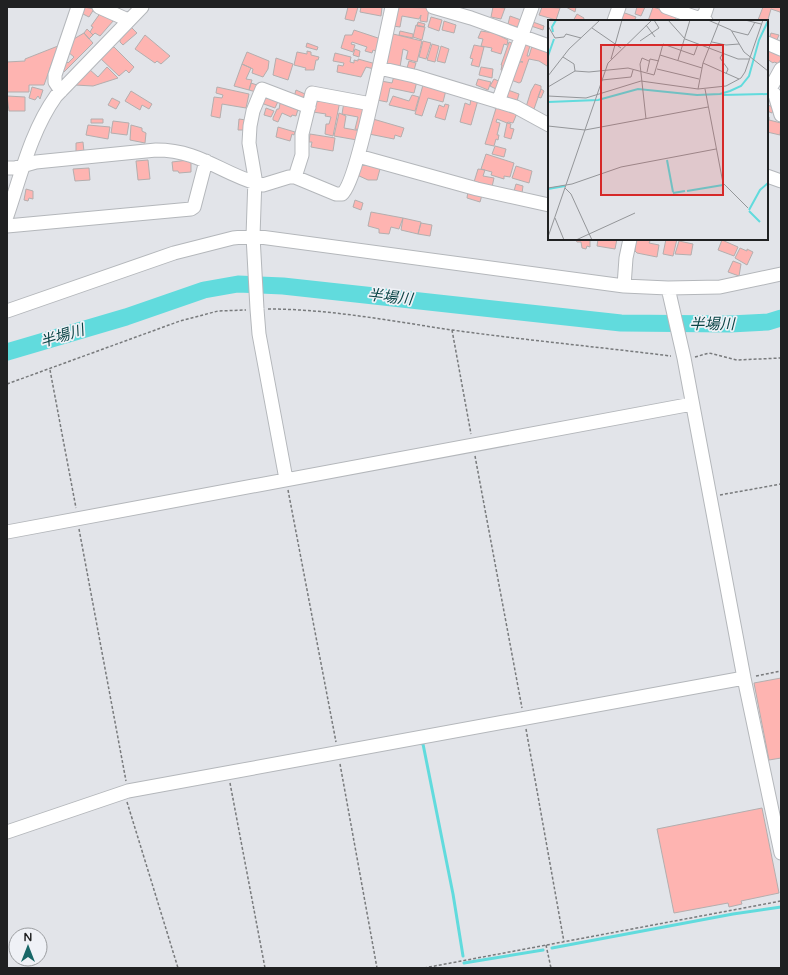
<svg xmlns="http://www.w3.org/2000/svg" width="788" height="975" font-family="'Varela Round','Noto Sans JP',sans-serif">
<rect width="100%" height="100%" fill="#e2e4e9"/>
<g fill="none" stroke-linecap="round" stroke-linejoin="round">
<path stroke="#61dbdd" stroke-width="3" d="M418,743L423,744L453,894L463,956
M552,948L733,914L781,907
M464,963L543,950"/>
<path stroke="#61dbdd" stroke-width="17" d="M7,352L126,317L204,290L238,284L283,286L621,323L730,324L768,322L781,318"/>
</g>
<path fill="#feb4b1" stroke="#b4aeae" d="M84,7L94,9L89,17L81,13Z
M348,7H358L354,21L345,19Z
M361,7H382L381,16L360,12Z
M396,7L429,8L427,22L420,21L421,15L419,19L402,16L400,27L393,26L395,11L398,12Z
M493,7L505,8L501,19L491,17Z
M542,7L560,8L556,20L539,15Z
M566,7H576L575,12Z
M637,7H645L641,16L635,14Z
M653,7L677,15L675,21H648Z
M763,7H781V14L780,12L771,9L767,23V21L758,20Z
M101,12L114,20L100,36L95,33L93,35L90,32L93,27L91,26Z
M622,12L636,17L634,21H619Z
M577,14L584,18L583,21H573Z
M510,16L521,20L519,28L508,24Z
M431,17L442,20L439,31L428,27Z
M444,21L456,25L454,33L442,30Z
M418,22L425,24L424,27L417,26Z
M533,22L544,26L543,30L531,26Z
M416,25L425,27L422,40L413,37Z
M131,27L137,33L123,45L120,42V38Z
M87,29L93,35L89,39L84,33Z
M354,30L381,39L378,52L373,50L372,53L365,51L367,47L352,42L351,44L355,45L353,52L341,48L345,35H352Z
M400,31L413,34V38L399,35Z
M481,31L494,33L508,40L507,45L504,44L501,54L491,51L492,48L481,46L483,39L478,38Z
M84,33L93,43L64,72L62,70L66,61L68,63L74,57L68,52L72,40Z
M389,33L422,41L417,62L406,59L408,51L403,49L400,67L382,63Z
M771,33L779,35L776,42L769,40Z
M145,35L170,56L161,64L157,61L155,63L135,49Z
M524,39L531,42L527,56H529L532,46L549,52V65L547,66L539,61L529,59L521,82L519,83L511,80L517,62H523L516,60Z
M423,41L431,43L426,59L419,57Z
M509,42L514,44L503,71L501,70L502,65H501Z
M307,43L318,47L317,50L306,47Z
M432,44L439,46L435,62L427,60Z
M474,45L484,47L479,67L471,65L473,59L470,58Z
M58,46L44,85H29V92H7V62L25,61V59Z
M441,46L449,49L445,63L437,61Z
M767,46L781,53V59L773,71L777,63L774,62L773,63L767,59Z
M114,47L134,67L129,73L126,70L119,76L100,58L110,48Z
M355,49L360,51L359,57L353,55Z
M307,51L311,52V55L319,57L318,60H316L314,70H305L306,68L294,65L297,52L307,54Z
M247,52L269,61L268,69L263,77L252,73L253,69L242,64Z
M335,53L351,57L350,62L354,63V60L358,61V59L376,64L374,69L366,67L361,77L337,72L338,65L343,66L344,63L333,61Z
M276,58L293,64L288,80L273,75Z
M409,61L416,63L414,70L407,68Z
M242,64L251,68L246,79L252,80L249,90L234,86Z
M107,67L118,78L93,86L75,85L89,69L98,77Z
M481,67L493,69L492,78L479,75Z
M394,76L417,81L414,93L390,88L387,102L377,100L381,81L392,83Z
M478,79L491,82L488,90L476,85Z
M494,79L501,82L498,90L490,86Z
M251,83L257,85L256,92L249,90Z
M535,84L541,86V89L534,109L526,107L531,91Z
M423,85L446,90L443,102L428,98L422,116L415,114Z
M32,87L43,90L40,99L38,96L35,100L29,98Z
M217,87L249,94L246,108L222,104L220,118L211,116L214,97L222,98L223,95L216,93Z
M541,89L544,91L541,98L538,97Z
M296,90L305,94L302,101L294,97Z
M508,90L519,94L517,101L506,98Z
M131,91L152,104L149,109L142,105L140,110L125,101Z
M266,91L280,97L275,108L261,103Z
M412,95L419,97L415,111L389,105L393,96L409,101Z
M7,96L25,97V111H9Z
M315,97L340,101L333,136L325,134L326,124H329L331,117L325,116L326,114L313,112Z
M112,98L120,102L116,109L108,105Z
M281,98L299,106L296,116L292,115L291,117L282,113L278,122L273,120V118L277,109H279Z
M471,98L478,100L471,125L460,122L465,103L470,105Z
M344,102L366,107L361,130L355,129L358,117L342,114Z
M445,104L449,105L445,120L435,117L439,105L444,107Z
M497,105L517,113L513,123L508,122L507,123L511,124L510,128L514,129L511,139L504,137L507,123L497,119L496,122L500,123L497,135H499L498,140L496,139L494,146L485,144Z
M767,105L774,107L772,113L767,111Z
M266,108L274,111L271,117L264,115Z
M339,113L346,116L344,128L361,131L357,140L334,136Z
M767,116L769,117V120L781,123L780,135L767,132Z
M91,119H103V123H91Z
M239,119L246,120V130H238Z
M373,119L404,128L401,137L395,135L394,139L369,134Z
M113,121L129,123L127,135L111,133Z
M88,125L110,127L108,139L86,135Z
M131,125L142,128V131L146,133L145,143L130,140Z
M278,127L295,132L294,135L292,134L290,141L276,137Z
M310,134L335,138L333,151L311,147L312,142H309Z
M83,142L84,152H76V143Z
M495,146L506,149L504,157L492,154Z
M486,154L514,163L510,177L504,176V179L491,175L492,172L481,169Z
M148,160L150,179L138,180L136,161Z
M188,160L191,162V172L179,173L178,171H173L172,162Z
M360,163L380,169L377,180H368L357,175Z
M516,166L532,171L529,183L512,178Z
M89,168L90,180L75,181L73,169Z
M478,169L485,170L483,176L494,178L492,187L474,182Z
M516,184L523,186L522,193L514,191Z
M26,189L33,191V199L29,198L28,201L24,200Z
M468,191L482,195L480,202L467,198Z
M355,200L363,203L361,210L353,207Z
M371,212L403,218L399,229L391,227L389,234L379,233V229L368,226Z
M403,218L421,222L418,234L401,230Z
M421,223L432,225L430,236L418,234Z
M575,239H590V247L587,246L586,249L582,248L581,242H577Z
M598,239H617L615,249L597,246Z
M636,239H651L649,243L659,245L657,257L637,253L635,251Z
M666,239H677L673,256L663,254Z
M722,240L738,247L734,256L718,250Z
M679,241L693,244L691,255L675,254Z
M740,248L747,251V249L753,252L747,265L735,258Z
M733,261L741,264L739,276L728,272Z
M781,678V758L769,760L754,683Z
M762,808L779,893L741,901L742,904L729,907L728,903L674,913L657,829Z"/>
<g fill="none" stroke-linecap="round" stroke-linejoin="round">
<defs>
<path id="minor" d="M99,7L128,20
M433,7L471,18L549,46
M666,7L706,21
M614,21L619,7
M698,21L705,13L707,7
M767,43L781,49
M379,68L392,7
M781,69L770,89L775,95L781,115
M61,91L55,82V75L78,7
M498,102L532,7
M358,156L477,189L549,205
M7,168H15L36,162L156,150C200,150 220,173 259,184L263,185L289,177H295L336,194H342C355,184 374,89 379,68L414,76L516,107L549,125
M767,176L781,181
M295,177L302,155V134L312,93L371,104
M7,216C21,175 31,131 56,96L142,7
M7,226L191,209L194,207L206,161
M624,286L626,258L630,239
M668,288L684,358L744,678L781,853
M7,311L174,253L233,238L253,236L624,286L668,288L720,287L781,274
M286,479L259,334L257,309L253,236L255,178L249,143L250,126L253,111L262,89L309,107
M7,532L692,404
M7,832L128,791L744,678"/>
</defs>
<use href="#minor" stroke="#b4b7bb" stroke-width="15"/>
<path stroke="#787a7c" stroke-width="1.5" stroke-dasharray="3 2" stroke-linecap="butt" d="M268,309C330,309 391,321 452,330C525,340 598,347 671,356
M452,330L471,434
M695,357L709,353L737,360L781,358
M50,370L76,508
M7,384L180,321L218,311L246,310
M475,456L522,708
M288,490L336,742
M720,495L781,484
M79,529L126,781
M756,676L781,671
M526,729L564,942
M340,764L377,968
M230,783L265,968
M127,802L178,968
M546,945L551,968
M424,968L781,901"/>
<use href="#minor" stroke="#fff" stroke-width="13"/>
</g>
<g text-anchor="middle" stroke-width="3.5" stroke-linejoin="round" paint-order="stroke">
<g font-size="15" font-style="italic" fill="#0a4445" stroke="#eff1f6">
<text transform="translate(390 297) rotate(6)" y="5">半場川</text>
<text x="712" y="329">半場川</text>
<text transform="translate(62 336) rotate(-17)" y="5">半場川</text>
</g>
</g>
<g transform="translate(548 20)">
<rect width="220" height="220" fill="#e2e4e9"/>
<path fill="none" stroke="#61dbdd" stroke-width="2" d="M5,12L4,7L8,0M0,36L6,19M174,75L220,74M0,82L50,80L90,69L149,75L172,74L182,71L193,66L201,56L211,20L220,1M119,140L125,172M0,169L17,166M139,171L175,165M125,173L137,171M201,190L212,170L220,163M201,191L212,202"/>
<path fill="none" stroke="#949699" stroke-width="1" d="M120,0L137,19L190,39H201M160,0L183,10L196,32L220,51M197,0L213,4M98,5L107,17M0,6L7,18L16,17L18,14L33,18M44,8L73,28M184,11L200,15L207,2M92,21L111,8L106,0M164,22L178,25L191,24M175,33L172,38L180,49L178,54M112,35L115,24L146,35L150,24M15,37L26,44L27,51M63,39L74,0M130,40L142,0M155,43L191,59M109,49L151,59M27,51L41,52L80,48L106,55L112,35L154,48M99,52L102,39L111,41M0,56L21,29L52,0M54,60L83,57L85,50M0,67L27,51M150,69L155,43L172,0M157,69L175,163L200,188M0,76L38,78L93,61L150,69L178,66L193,58L197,52L215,0M98,99L92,44L94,38L101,41M0,106L37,110L160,87M0,168L24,164L73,147L168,129M17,168L23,174L44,220M7,198L16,220M0,217L60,43L104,0M28,220L87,193"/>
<path fill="#d62828" fill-opacity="0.15" stroke="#d62828" stroke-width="2" d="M53,25H175V175H53Z"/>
<rect width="220" height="220" fill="none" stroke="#202122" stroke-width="2"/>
</g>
<rect width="788" height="975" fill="none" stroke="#202122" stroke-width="16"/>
<g transform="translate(28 947)"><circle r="19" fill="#eff1f6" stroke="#9c9ea1"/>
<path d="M0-3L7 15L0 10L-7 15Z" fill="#186768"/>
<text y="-6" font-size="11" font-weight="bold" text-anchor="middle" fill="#202122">N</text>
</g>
</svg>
